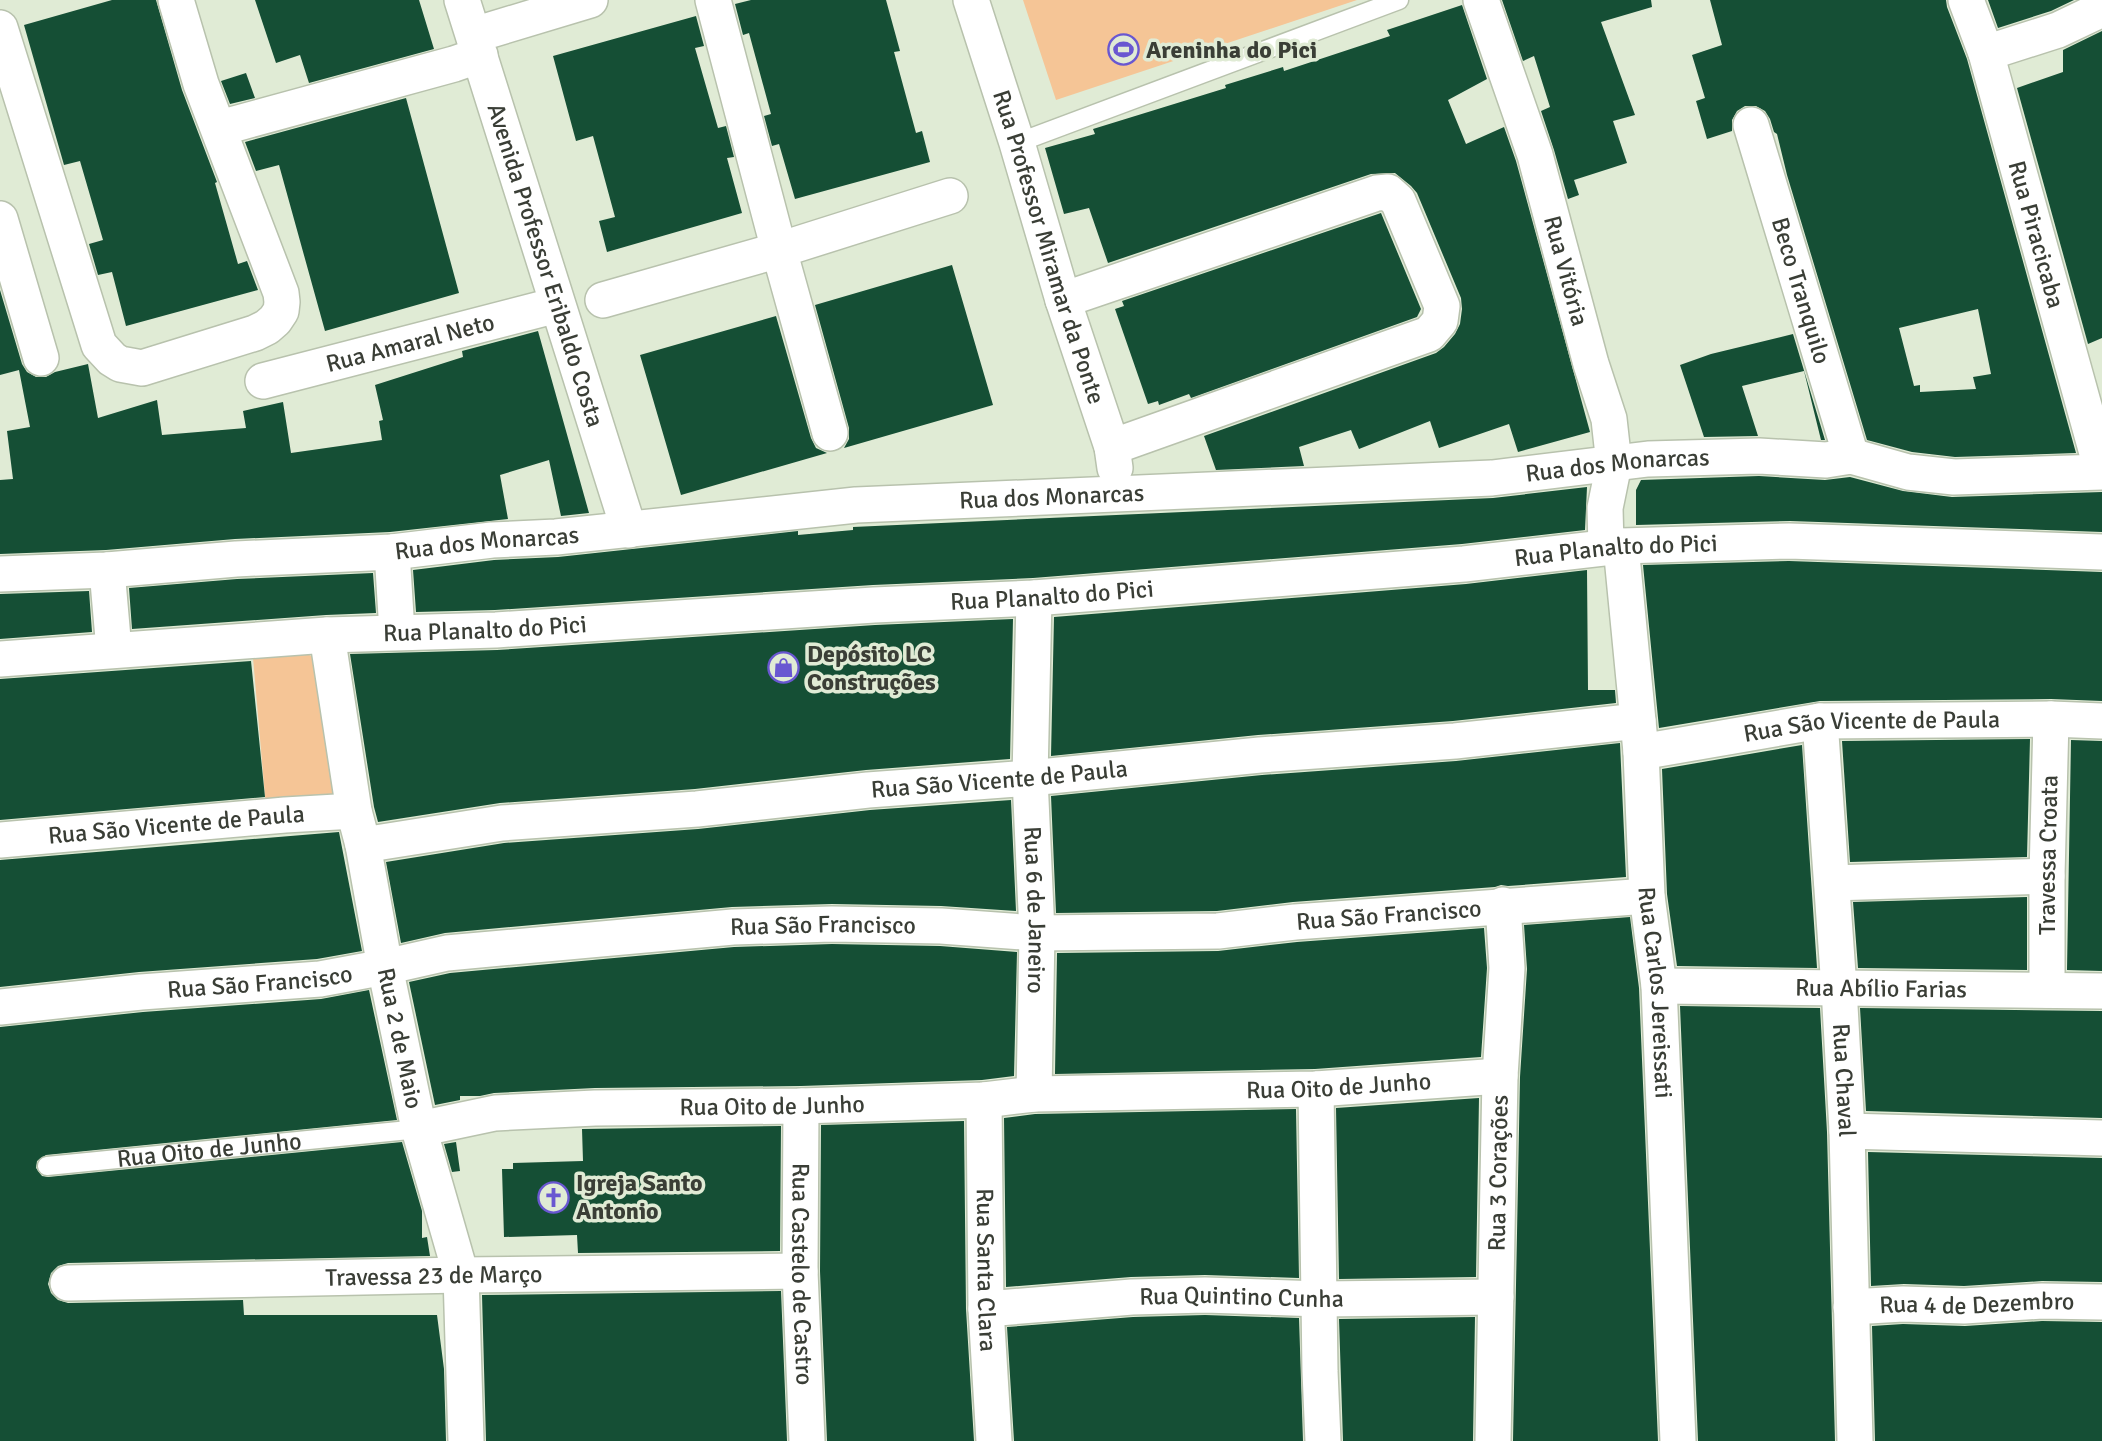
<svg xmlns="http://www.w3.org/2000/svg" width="2102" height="1441" font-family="Signika,sans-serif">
<rect width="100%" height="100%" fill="#e0ebd5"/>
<path fill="#f5c596" d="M1023,0H1357L1056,100Z
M306,653L316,659L338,794L266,807L253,658Z"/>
<path fill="#154f35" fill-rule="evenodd" d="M112,0H156L182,90L217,182L215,183L238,264L247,261L258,290L126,326L112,272L98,275L89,244L103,240L80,161L64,165L24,25Z
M255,0H419L434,49L309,83L300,55L276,63Z
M751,0H886L900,51L894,52L916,133L922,131L930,162L795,199L779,144L772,146L764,116L771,114L749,33L743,35L735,4Z
M1502,0H1651L1652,7L1601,22L1635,115L1613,121L1627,163L1574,180L1579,195L1568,199L1554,150L1541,111L1550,107L1534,56L1523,61Z
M1710,0H1946L1947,7L1967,59L2076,453L1955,457L1912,452L1867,440L1787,175L1777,134L1774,132L1770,119L1765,111L1756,106H1745L1737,111L1732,120V131L1707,139L1696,101L1705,98L1692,55L1722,45ZM1978,309L1991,374L1973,377L1976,389L1920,392V385L1914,386L1899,328Z
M1988,0H2074L2051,11L1998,28Z
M1462,5L1487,79L1448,100L1466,144L1504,127L1516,161L1590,432L1518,452L1509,424L1439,448L1430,421L1359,449L1351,430L1299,447L1304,466L1216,470L1204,436L1436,353L1444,347L1455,334L1460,324L1462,309L1461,298L1417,193L1411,186L1395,173L1371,174L1108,263L1089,208L1064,214L1045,148L1095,134L1093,129L1226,88L1225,85L1283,67L1284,71L1390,36L1387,30Z
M696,16L704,46L695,48L718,128L726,126L734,157L727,158L742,213L607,252L599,221L615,217L593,136L576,141L553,56Z
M2102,31V338L2088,344L2017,88L2063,72V50Z
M246,73L255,98L230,104L221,81Z
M406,98L459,293L325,331L279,165L256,171L245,142Z
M1381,213L1421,309L1417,317L1191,398L1189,394L1159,405L1158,401L1148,404L1115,309L1124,306L1122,301Z
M952,265L993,405L844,448L849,439V428L815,305Z
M0,290L22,364L27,372L36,377H46L55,372L88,364L98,418L157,400L162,435L246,428L243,411L283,402L291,453L382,440L379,421L383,420L375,385L463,357L462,351L538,331L589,513L561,516L549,460L500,475L508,519L390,532L235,539L106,550L0,554V480L13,479L7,431L30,427L19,370L0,375Z
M776,316L811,438L816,448L827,453L681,495L640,355Z
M1793,334L1825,440H1821L1804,371L1742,386L1758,436L1704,437L1680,365L1711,354Z
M1759,476L1825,480L1850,477L1903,491L1952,497L2102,492V532L1790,521L1636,525V490L1641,480Z
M1587,487L1585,530L1462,544L1033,578L873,585L495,610L416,612L413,570L494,560L558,557L798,531V535L853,530V527L1493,498Z
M1789,561L2102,572V701L2051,699L1820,701L1659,728L1643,565Z
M1587,570L1588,690H1615L1616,703L1453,721L1258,735L1051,756L1054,617L1466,584Z
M373,573L376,613L326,615L132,629L129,588L237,579Z
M89,591L92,632L0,639V594Z
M1013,619L1010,759L866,770L695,789L500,803L378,822L374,807L350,654L497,650L875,625Z
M251,661L265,797L0,820V679Z
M2030,739L2027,857L1850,862L1842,741Z
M2071,740L2102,741V971L2067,970Z
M1620,743L1626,877L1508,886L1501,885L1495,887L1293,902L1217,911L1056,913L1051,796L1262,775L1456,761Z
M1802,745L1817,968L1677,966L1667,894L1662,769Z
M1011,800L1016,911L941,906L832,904L732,907L445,933L401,943L386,862L504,843L698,829L870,810Z
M339,832L362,951L317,959L139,972L0,987V860Z
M2027,897V970L1858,968L1853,902Z
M1630,917L1639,988L1658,1441H1513L1520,1077L1527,969L1524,925Z
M1484,928L1487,968L1481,1057L1315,1069L1055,1074L1057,953L1218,951L1297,942Z
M832,944L940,946L1017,952L1014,1076L982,1080L801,1086L595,1088L494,1093L480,1096H460V1100L435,1105L409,982L450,973L734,947Z
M369,990L397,1120L46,1155L37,1161L36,1168L42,1176L48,1177L402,1142L422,1211V1238L427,1237L430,1256L68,1263L58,1266L51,1273L48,1284L51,1293L58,1300L68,1303L243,1300L244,1315H437L444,1369L446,1441H0V1027L143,1012L321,999Z
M1680,1006L1820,1008L1827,1132L1835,1441H1698Z
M1860,1008L2102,1011V1118L1866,1111Z
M1479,1098L1476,1277L1339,1279L1336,1108Z
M1296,1109L1299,1278L1205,1275L1131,1277L1006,1287L1004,1118L1035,1114Z
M964,1121L966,1309L974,1441H827L820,1271L821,1125Z
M781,1126L780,1251L578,1253L577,1235L504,1237L502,1169H513V1163L583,1161L582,1129Z
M456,1142L460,1171L452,1172L444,1144Z
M1868,1152L2102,1158V1282L2042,1281L1964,1286L1904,1284L1871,1286Z
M781,1291L787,1441H486L482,1295Z
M1205,1315L1299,1318L1303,1441H1014L1007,1327L1133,1317Z
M1475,1317L1473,1441H1343L1339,1319Z
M2042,1321L2102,1322V1441H1875L1872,1326L1903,1324L1965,1326Z"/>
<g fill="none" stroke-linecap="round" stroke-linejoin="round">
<defs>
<g id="lane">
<path d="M1017,143L1399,0"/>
<path id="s1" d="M47,1166L419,1129"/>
</g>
<g id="street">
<path id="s2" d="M462,0L629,530"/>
<path d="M713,0L779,250L830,433"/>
<path id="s3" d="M971,0L1017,143L1063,300L1112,447L1115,468"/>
<path id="s4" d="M1481,0L1535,155L1591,364L1609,419L1614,464L1605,508L1606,547"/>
<path id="s5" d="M1966,0L1986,53L2102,471"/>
<path d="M0,28L99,345L112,359L120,364L142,368L255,333L267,327L275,320L281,311L282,302L281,293L201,84L176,0"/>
<path d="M474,35L590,0"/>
<path d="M1986,53L2058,30L2102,9"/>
<path id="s6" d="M1751,125L1851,456"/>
<path d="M220,128L454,64L480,55"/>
<path d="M0,219L41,358"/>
<path d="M603,300L779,250L950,196"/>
<path d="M1063,300L1377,193L1388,192L1398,201L1442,306L1440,321L1429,334L1112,447"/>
<path id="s7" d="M263,381L557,305"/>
<path id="s8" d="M1621,546L1641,752L1647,896L1659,986L1678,1441"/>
<path d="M392,552L397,632"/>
<path d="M107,570L114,650"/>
<path id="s9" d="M0,574L107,570L236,559L392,552L492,540L556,537L856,505L1492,478L1648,459L1759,456L1826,460L1851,456L1908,472L1954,477L2102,472"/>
<path id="s10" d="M1034,598L1030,778L1037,933L1034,1094"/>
<path id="s11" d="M327,635L354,811L363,845L385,967L419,1129L461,1275L466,1441"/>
<path id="s12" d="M0,659L327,635L496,630L874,605L1034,598L1464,564L1621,546L1789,541L2102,552"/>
<path id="s13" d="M1820,721L1839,988L1847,1131L1855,1441"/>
<path id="s14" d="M1641,752L1820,721L2051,719L2102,721"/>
<path id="s15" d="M0,840L285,815L354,811"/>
<path id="s16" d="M363,845L502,823L697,809L868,790L1030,778L1260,755L1455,741L1638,721"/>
<path d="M1832,883L2047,876"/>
<path id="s17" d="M1659,986L2102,991"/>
<path id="s18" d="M2047,990V876L2051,719"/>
<path id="s19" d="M0,1007L141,992L320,979L385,967L447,953L733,927L832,924L941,926L1037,933L1218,931L1295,922L1647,896"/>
<path d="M1316,1089L1320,1371L1323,1441"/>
<path id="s20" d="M984,1100L986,1309L994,1441"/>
<path id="s21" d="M801,1106L800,1271L807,1441"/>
<path id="s22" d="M419,1129L495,1113L595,1108L801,1106L984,1100L1034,1094L1316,1089L1500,1076"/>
<path d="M1847,1131L2102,1138"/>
<path id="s23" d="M68,1283L461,1275L800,1271"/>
<path id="s24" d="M1851,1307L1903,1304L1964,1306L2042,1301L2102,1302"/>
<path id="s25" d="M986,1309L1132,1297L1205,1295L1320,1299L1496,1297"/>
<path id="s26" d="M1493,1441L1500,1076L1507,968L1503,905"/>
</g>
</defs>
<use href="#lane" stroke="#b8c2ad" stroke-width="21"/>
<use href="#street" stroke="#b8c2ad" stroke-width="38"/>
<use href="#lane" stroke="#fff" stroke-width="18"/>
<use href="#street" stroke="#fff" stroke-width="35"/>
</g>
<defs>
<symbol id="stadium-ring" viewBox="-11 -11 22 22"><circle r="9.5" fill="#e0ebd5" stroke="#6957d1" stroke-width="1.5"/><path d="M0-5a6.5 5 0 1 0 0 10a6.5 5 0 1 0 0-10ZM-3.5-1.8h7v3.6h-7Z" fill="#6957d1"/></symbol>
<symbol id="shop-ring" viewBox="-11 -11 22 22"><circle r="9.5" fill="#e0ebd5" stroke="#6957d1" stroke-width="1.5"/><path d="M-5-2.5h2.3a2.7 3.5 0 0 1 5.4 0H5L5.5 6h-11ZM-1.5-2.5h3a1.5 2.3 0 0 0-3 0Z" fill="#6957d1"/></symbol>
<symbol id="church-ring" viewBox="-11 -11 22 22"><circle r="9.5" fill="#e0ebd5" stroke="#6957d1" stroke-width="1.5"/><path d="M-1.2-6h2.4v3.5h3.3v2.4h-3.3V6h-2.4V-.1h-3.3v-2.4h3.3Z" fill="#6957d1"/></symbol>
</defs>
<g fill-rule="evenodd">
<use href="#stadium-ring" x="1106" y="32" width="35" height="35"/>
<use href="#shop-ring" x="766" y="650" width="35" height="35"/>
<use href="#church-ring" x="536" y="1180" width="35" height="35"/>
</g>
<g text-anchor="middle" stroke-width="7" stroke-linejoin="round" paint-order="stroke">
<g font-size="24" font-weight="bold" fill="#3a3e36" stroke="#e0ebd5" text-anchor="start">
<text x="1146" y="58">Areninha do Pici</text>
<text x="807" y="662">Depósito LC<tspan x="807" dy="28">Construções</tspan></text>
<text x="576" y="1191">Igreja Santo<tspan x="576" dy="28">Antonio</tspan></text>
</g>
<g font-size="24" fill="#3a3e36" stroke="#e0ebd5">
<text dy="8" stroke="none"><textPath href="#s5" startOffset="245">Rua Piracicaba</textPath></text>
<text dy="8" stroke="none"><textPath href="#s3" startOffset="259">Rua Professor Miramar da Ponte</textPath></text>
<text dy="8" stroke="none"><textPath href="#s2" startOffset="278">Avenida Professor Eribaldo Costa</textPath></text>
<text dy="8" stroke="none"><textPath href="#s4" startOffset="284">Rua Vitória</textPath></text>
<text dy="8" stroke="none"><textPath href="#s6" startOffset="173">Beco Tranquilo</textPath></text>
<text dy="8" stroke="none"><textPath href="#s7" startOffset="152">Rua Amaral Neto</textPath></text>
<text dy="8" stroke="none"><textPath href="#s9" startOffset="1622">Rua dos Monarcas</textPath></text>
<text dy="8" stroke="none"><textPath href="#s9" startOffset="1055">Rua dos Monarcas</textPath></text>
<text dy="8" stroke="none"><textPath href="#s9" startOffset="488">Rua dos Monarcas</textPath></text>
<text dy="8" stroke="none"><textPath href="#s12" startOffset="1620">Rua Planalto do Pici</textPath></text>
<text dy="8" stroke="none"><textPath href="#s12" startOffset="1054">Rua Planalto do Pici</textPath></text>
<text dy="8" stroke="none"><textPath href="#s12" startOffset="486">Rua Planalto do Pici</textPath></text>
<text dy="8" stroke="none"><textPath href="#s14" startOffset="233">Rua São Vicente de Paula</textPath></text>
<text dy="8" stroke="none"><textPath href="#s16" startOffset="640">Rua São Vicente de Paula</textPath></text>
<text dy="8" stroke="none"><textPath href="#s15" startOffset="177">Rua São Vicente de Paula</textPath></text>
<text dy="8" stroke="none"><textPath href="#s18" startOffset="135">Travessa Croata</textPath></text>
<text dy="8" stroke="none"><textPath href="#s10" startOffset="312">Rua 6 de Janeiro</textPath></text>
<text dy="8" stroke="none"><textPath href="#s19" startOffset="1395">Rua São Francisco</textPath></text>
<text dy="8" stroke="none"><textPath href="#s19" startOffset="828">Rua São Francisco</textPath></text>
<text dy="8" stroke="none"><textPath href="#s19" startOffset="261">Rua São Francisco</textPath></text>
<text dy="8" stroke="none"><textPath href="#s17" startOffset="222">Rua Abílio Farias</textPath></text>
<text dy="8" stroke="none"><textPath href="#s8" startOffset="448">Rua Carlos Jereissati</textPath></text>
<text dy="8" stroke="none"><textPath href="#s11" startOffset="410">Rua 2 de Maio</textPath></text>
<text dy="8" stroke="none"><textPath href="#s13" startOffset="360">Rua Chaval</textPath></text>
<text dy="8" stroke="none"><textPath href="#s22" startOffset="922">Rua Oito de Junho</textPath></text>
<text dy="8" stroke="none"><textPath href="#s22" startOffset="355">Rua Oito de Junho</textPath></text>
<text dy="8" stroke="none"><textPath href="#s1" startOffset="163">Rua Oito de Junho</textPath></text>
<text dy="8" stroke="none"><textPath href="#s26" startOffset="268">Rua 3 Corações</textPath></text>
<text dy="8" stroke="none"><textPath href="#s20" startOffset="170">Rua Santa Clara</textPath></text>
<text dy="8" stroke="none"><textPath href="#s21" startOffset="168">Rua Castelo de Castro</textPath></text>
<text dy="8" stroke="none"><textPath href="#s23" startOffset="366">Travessa 23 de Março</textPath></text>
<text dy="8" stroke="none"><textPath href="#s25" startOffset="256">Rua Quintino Cunha</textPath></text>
<text dy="8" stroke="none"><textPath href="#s24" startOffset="126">Rua 4 de Dezembro</textPath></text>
</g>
</g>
</svg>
